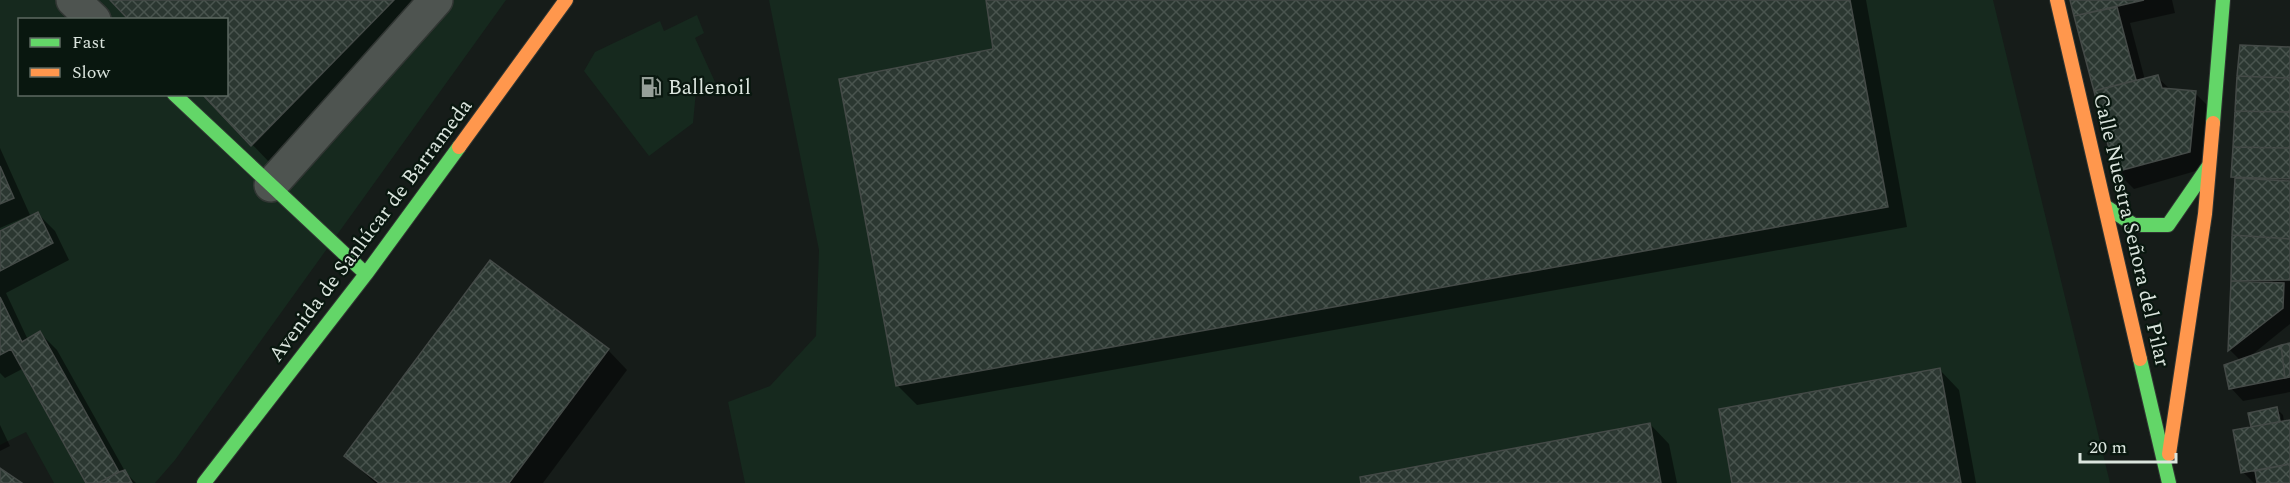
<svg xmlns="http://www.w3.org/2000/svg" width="2290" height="483" font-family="Spectral,serif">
<defs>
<pattern id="building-cross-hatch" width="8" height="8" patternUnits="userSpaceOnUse" patternTransform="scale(1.5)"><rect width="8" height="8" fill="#2b3731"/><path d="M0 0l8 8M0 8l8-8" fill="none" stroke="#49544e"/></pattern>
</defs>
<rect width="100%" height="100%" fill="#161c19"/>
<path fill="#16291e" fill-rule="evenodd" d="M0,0H506L175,460L155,483H54L26,432L0,445ZM20,20H226V94H20Z
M769,0H1993L2110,483H745L728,402L770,386L816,336L819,250Z
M697,15L704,33L695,38L715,82L696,91L693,123L649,156L584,71L595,52L660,21L664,31Z"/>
<path fill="#0007" fill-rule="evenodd" d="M112,0H427L269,162L204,94H226V20Z
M988,0H1866L1907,227L917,405L897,385L995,51Z
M2072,0H2172L2175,13L2130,23L2145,80L2157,77L2171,90L2195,93L2212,110L2206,168L2134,189L2117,172Z
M2290,49V324L2248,358L2290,345V392L2243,401L2231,388L2241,361L2230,350L2237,181L2233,177Z
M0,148L30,215L0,228Z
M38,214L55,231L69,260L6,293L28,340L40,333L57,350L126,473L136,483H87L24,368L5,378L0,373V233Z
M608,350L627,370L543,483H375L346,456Z
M1940,370L1959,390L1976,483H1734Z
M2277,409L2283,415L2284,422L2290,421V483H2254L2243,472L2252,428ZM2277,414H2280L2283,429H2280Z
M1650,424L1669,444L1677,483H1363Z
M0,425L10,446L0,451Z"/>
<path fill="url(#building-cross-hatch)" stroke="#444a47" stroke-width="1.5" d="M110,0H394L251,146L202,94H226V20H129Z
M986,0H1850L1888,207L896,386L839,79L993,49Z
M2070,0H2144L2074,16Z
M2117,7L2136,80L2094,91L2074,16Z
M2240,45L2290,47V78L2237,76Z
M2158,75L2162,88L2196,91L2190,152L2115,172L2094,91Z
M2237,76L2290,78V112L2235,111Z
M2235,111L2290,112V148L2233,147Z
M2233,147L2290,148V179L2231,177Z
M0,166L14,198L0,204Z
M2235,178L2290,181V239L2232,235Z
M38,212L53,243L0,271V231Z
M2232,235L2290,239V280L2231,281Z
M490,260L609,349L509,483H379L344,456Z
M2231,281L2284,283L2283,308L2228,351Z
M0,297L22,342L40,331L119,472L98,483H86L11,349L0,355Z
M2290,343V377L2285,378L2281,345Z
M2281,345L2285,378L2229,389L2224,365Z
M1940,368L1961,483H1732L1719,409Z
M2277,407L2280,422L2251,427L2248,413Z
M2290,420V464L2241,473L2233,430Z
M1650,423L1661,483H1361L1360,477Z
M2290,464V483H2257L2255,471Z
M0,468L22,483H0Z
M125,470L132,483H98L119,472Z"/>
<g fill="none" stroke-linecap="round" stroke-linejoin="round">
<defs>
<path id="street" d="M73,0L94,20
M271,185L436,0"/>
<path id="fast" d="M174,94L366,274
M2213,123L2223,0
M2105,206L2134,225H2168L2208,167
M2140,359L2169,483
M204,483L366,274L459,147"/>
<path id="slow" d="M2057,0L2140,359
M459,147L566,0
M2169,454L2205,214L2213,123"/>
</defs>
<use href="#street" stroke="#313633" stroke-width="36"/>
<use href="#fast" stroke="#313633" stroke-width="16"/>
<use href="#slow" stroke="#313633" stroke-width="16"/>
<use href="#street" stroke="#4e5450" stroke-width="33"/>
<use href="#fast" stroke="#63d668" stroke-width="14"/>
<use href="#slow" stroke="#ff974d" stroke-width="14"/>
</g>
<defs>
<symbol id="fuel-bare" viewBox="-9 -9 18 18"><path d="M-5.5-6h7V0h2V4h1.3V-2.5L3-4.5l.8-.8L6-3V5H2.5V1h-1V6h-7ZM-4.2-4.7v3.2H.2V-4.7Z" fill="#969f99" stroke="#09170f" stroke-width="2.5" paint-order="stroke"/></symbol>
</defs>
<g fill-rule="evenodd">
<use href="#fuel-bare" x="636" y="72" width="30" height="30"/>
</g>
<g text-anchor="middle" stroke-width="4.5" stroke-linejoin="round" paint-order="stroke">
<g font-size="21" fill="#dbe5de" stroke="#09170f" text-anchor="start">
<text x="668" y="94">Ballenoil</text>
</g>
<g font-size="21" fill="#dbe5de" stroke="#09170f">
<text transform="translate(370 230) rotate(-53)" y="7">Avenida de Sanlúcar de Barrameda</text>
<text transform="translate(2132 230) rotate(77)" y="7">Calle Nuestra Señora del Pilar</text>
</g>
</g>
<rect x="18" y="18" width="210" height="78" fill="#09170f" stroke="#5d6962" stroke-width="1.5"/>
<rect x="30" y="38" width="30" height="9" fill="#63d668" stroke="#5d6962" stroke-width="1.5"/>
<text x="72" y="48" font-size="18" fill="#dbe5de">Fast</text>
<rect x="30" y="68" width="30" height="9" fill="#ff974d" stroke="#5d6962" stroke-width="1.5"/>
<text x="72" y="78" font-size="18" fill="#dbe5de">Slow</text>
<path d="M2080 453v9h96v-9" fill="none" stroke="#dbe5de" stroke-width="3"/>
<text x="2089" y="453" font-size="18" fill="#dbe5de" stroke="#09170f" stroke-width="4.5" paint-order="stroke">20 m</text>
</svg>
